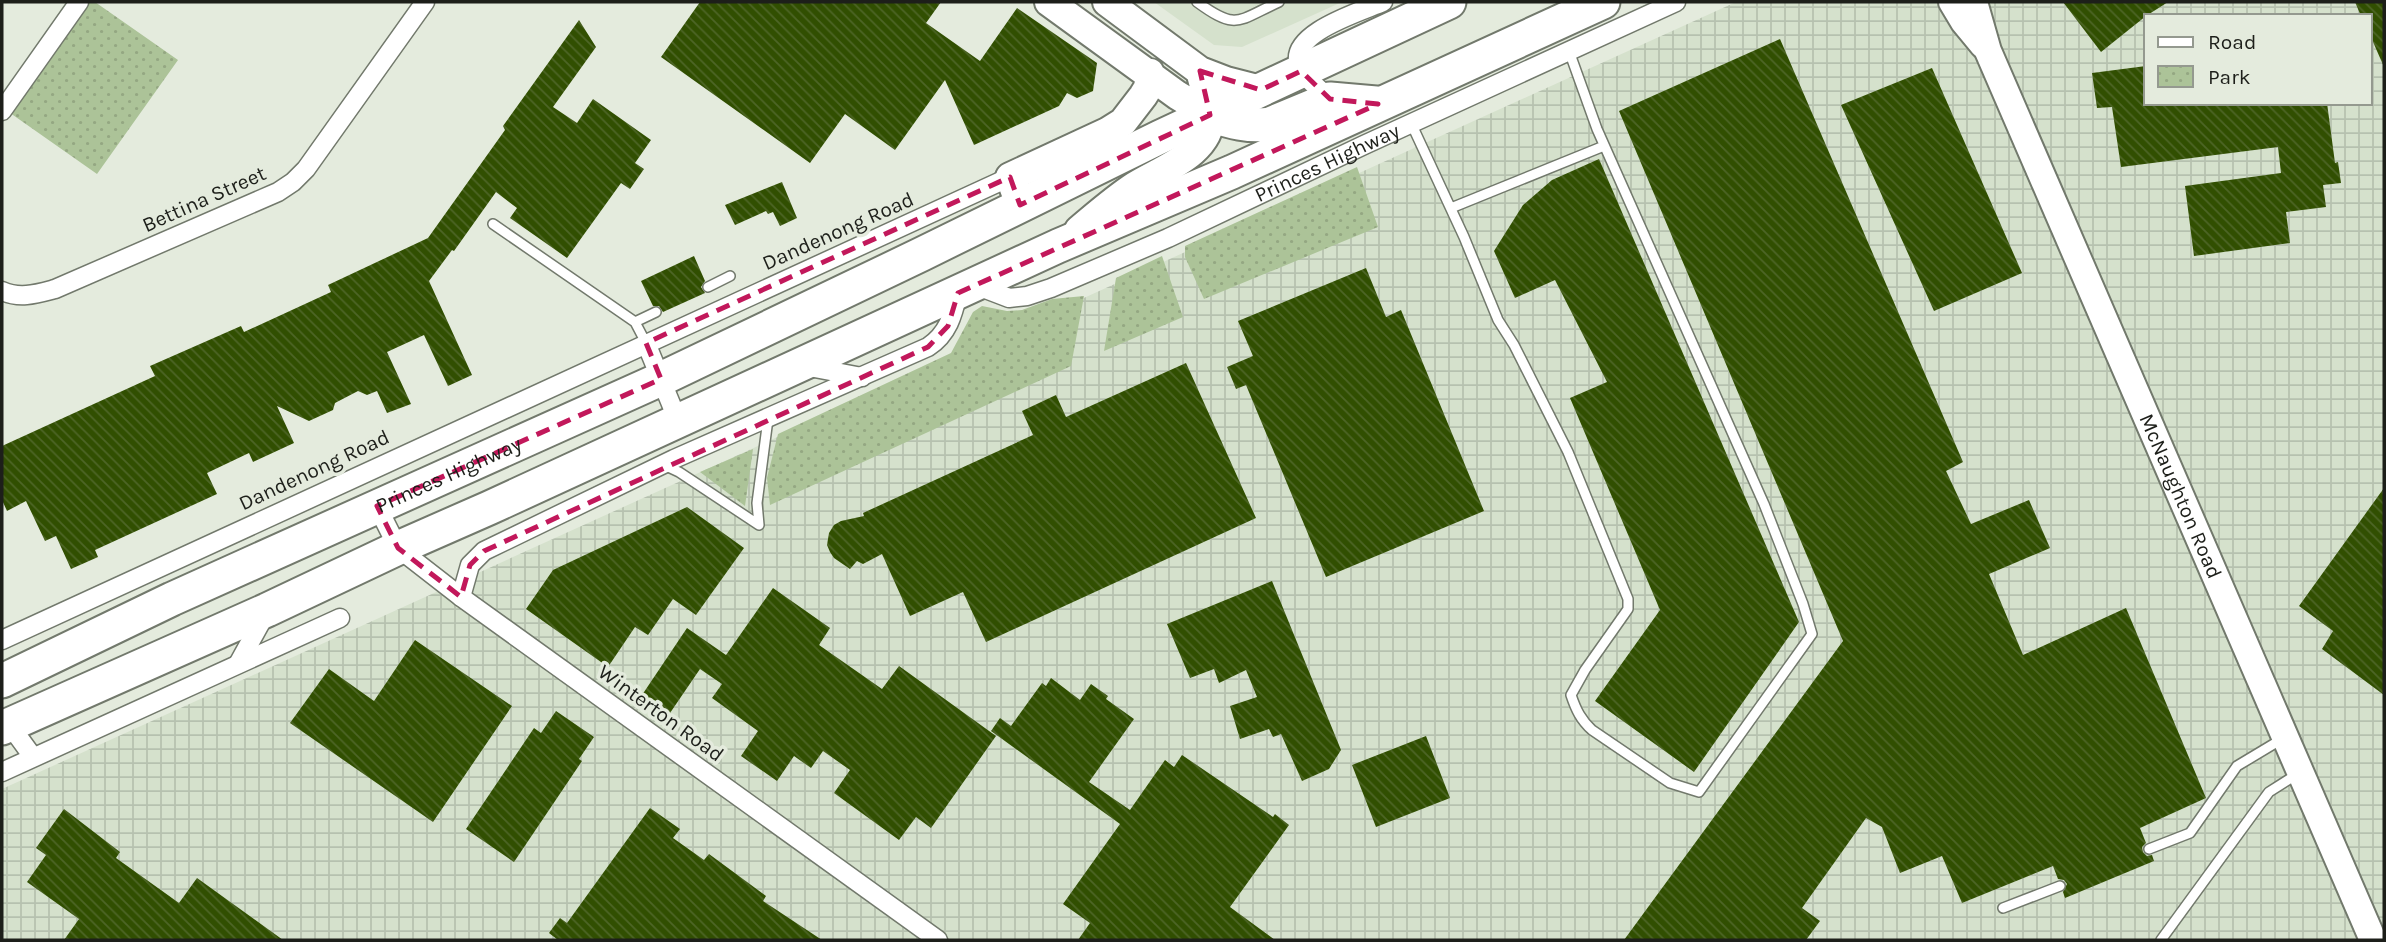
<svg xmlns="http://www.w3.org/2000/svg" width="2386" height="942" font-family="Karla,sans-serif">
<defs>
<pattern id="industrial-grid" width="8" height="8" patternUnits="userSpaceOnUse" patternTransform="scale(1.75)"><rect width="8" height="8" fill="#d5e1cc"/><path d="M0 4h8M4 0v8" fill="none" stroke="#b6c1af"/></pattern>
<pattern id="park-dots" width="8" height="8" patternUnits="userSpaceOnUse" patternTransform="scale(1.75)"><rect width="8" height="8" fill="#acc398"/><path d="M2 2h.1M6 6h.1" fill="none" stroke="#94a782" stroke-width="1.8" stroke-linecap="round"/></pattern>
<pattern id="building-back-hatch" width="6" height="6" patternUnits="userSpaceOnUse" patternTransform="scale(1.75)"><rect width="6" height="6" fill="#314f01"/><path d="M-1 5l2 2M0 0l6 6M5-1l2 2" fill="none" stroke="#4d6526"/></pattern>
</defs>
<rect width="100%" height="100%" fill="#e4ebdd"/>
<path fill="#d5e1cc" d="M1154,2H1342L1242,47L1214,45Z"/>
<path fill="url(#industrial-grid)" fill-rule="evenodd" d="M1736,2H2384V940H2V789ZM2146,16H2370V103H2146Z"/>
<path fill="url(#park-dots)" d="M79,2H95L178,60L97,174L3,108Z
M1357,167L1378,227L1204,299L1185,257V246Z
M1162,256L1183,317L1104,351L1116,278Z
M1084,296L1071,366L770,505L767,478L778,434L951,353L973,312L982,306L1007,311L1022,310L1052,299Z
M753,449L745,506L700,472Z"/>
<path fill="url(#building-back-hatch)" d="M700,2H941L926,23L980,61L1017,8L1097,63L1093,91L1077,98L1067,93L1059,106L974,145L945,80L895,150L845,114L810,163L661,57Z
M2063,2H2168L2146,16L2101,52Z
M2355,2H2384V67L2370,35V16H2361Z
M579,20L596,47L553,107L577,123L593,99L651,140L635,163L644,169L630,189L621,183L567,258L510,218L517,208L496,192L454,251L452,250L429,281L472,375L448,386L424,335L387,352L411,404L387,413L377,391L367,395L358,391L335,403L333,410L309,421L277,406L294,443L253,462L249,453L207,473L217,494L95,550L98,557L71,569L56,536L45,541L26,501L7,511L2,500V446L155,376L150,366L241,326L244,332L331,292L328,285L428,238L505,130L503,126Z
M1780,39L1963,462L1946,471L1971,524L2029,500L2050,548L1989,574L2023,655L2126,608L2206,798L2140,828L2146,843L2142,847L2143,852L2147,856L2152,855L2154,861L2065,898L2063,892L2067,884L2064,880L2058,879L2053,866L1962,903L1942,856L1900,873L1882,827L1866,818L1802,908L1820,921L1806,940H1624L1843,641L1619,111Z
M2146,66V103H2327L2335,163L2338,162L2341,183L2323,185L2326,207L2286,212L2290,243L2194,256L2185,186L2281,173L2278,147L2121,167L2112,107L2097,108L2092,73Z
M1932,68L2022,273L1934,311L1841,105Z
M1599,159L1799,622L1694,772L1595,701L1660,610L1570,398L1607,382L1555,280L1515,298L1494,251L1523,205L1552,180Z
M782,182L797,218L780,226L773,212L768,214L766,211L735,225L725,205Z
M694,256L705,281L701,287L705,293L663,312L659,306H653L641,281Z
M1366,268L1386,317L1401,310L1484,511L1326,577L1246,385L1236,389L1227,367L1253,356L1238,321Z
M1186,363L1256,518L986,642L963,592L910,616L882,554L863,564L857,561L850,569L834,558L830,552L827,545L829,533L834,525L841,521L864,516L863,513L1033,435L1022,411L1056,395L1066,417Z
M2384,488V695L2322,649L2333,631L2299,606Z
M687,507L744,548L696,615L673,599L648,635L635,627L608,667L526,609L553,570Z
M1272,581L1341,750L1329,769L1302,781L1281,734L1273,737L1269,729L1240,739L1230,706L1257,697L1246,670L1219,683L1214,669L1190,678L1167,624Z
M773,588L830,628L819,645L882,689L899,666L996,736L931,828L916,817L899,840L834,793L850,770L823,751L811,768L794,756L777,781L741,756L758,731L712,698L722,684L700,669L670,713L642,695L687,628L726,655Z
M415,640L512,706L433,822L290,723L329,669L374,701Z
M1051,678L1080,700L1091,684L1108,696L1106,699L1134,719L1089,782L1130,810L1165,760L1174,767L1182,755L1273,817L1275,814L1289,825L1230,907L1275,940H1078L1090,923L1063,904L1120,824L991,731L1000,718L1011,726L1042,683L1046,686Z
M556,711L594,737L579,759L582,761L514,862L466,829L534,728L541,733Z
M1426,736L1450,798L1376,827L1352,765Z
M650,808L680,829L673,838L704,860L709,854L766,896L763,901L822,940H558L549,933L560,918L567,923Z
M64,809L120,852L116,858L179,903L197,878L283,940H64L79,919L27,882L46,855L36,848Z"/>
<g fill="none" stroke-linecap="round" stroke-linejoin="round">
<defs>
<path id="lane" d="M1197,2C1237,31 1237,21 1279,2
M1411,123L1464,237L1498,320L1514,345L1568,452L1628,599V609L1585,670L1571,695C1576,710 1581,720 1592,730L1670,783L1699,792L1812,634L1803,604L1764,504L1597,129L1569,51
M1451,208L1604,146
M493,224L635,322L646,343
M708,287L730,276
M635,322L656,312
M664,465L679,472L759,525
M759,525L757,503L768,419
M2149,849L2190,833L2237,766L2282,739
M2003,908L2060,886
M2161,940L2269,792L2299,773"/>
<g id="street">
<path d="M1330,99C1321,90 1305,79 1300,67C1285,34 1360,12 1383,2"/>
<path d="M2,111L79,2"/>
<path id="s1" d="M975,285L1009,298L1027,296L1051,288L1168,238L1364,145L1676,2"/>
<path d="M2,291C20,299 36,294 55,289L278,192L293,182L306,169L425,2"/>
<path d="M646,343L678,421"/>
<path d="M804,366L862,377"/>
<path d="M377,506L398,548L461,597L938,940"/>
<path d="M461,597L470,565L484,551L674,459L928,347C948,334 953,315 958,293"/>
<path d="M2,640L1010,177"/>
<path d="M238,664L265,615"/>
<path d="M6,720L33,757"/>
<path d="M2,772L340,618"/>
</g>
<g id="secondary">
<path d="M1952,2L1964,22L1983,45"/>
<path id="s2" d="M1974,2L1988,51L2373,940"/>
</g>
<path id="primary" d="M1049,2L1177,95L1210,115
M1107,2L1200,71L1226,81L1261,90
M1020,205L1010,177L1107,132L1123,122L1143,96L1148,88L1150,73
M1079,230C1097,215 1115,199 1135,186C1160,170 1213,153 1210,114C1208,100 1204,85 1200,71"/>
<g id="highway">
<path d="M1210,115C1231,122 1249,127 1270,124L1330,99L1376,103"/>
<path id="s3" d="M2,681L172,599L661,379L922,254L1160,137L1449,2"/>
<path d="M2,728L267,610L398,548L489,508L1058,246L1232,172L1603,2"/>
</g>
</defs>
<use href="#lane" stroke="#72796c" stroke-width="12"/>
<use href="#street" stroke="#72796c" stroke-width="21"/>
<use href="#secondary" stroke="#72796c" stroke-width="30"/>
<use href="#primary" stroke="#72796c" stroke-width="32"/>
<use href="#highway" stroke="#72796c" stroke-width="37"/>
<use href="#lane" stroke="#fff" stroke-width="9"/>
<use href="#street" stroke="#fff" stroke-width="18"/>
<use href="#secondary" stroke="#fff" stroke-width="26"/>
<use href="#primary" stroke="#fff" stroke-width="28"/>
<use href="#highway" stroke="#fff" stroke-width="33"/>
</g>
<path fill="none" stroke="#c2185b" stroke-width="5" stroke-dasharray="14 9" stroke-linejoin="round" d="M1200,71L1261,90L1301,71L1330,99L1378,104L958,293L948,326L928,347L484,551L470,565L461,597L398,548L377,506L661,379L646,343L1010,177L1020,205L1210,115Z"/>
<g text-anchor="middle" stroke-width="7" stroke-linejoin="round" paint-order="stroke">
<g font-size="21" fill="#1d1f1a" stroke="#e4ebdd">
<text dy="7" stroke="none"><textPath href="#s1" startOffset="383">Princes Highway</textPath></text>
<text transform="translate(204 199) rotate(-24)" y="7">Bettina Street</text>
<text transform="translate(838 231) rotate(-24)" y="7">Dandenong Road</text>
<text transform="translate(314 470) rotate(-25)" y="7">Dandenong Road</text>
<text dy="7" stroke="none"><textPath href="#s3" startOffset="492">Princes Highway</textPath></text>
<text dy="7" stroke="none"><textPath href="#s2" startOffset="536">McNaughton Road</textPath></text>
<text transform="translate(661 713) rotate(36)" y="7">Winterton Road</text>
</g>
</g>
<rect width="2386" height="942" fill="none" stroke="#1d1f1a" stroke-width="7"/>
<rect x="2144" y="14" width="228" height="91" fill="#e4ebdd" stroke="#94998f" stroke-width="2"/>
<rect x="2158" y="37" width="35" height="10" fill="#ffffff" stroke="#94998f" stroke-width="2"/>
<text x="2208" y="49" font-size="21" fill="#1d1f1a">Road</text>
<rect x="2158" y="66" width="35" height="21" fill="url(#park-dots)" stroke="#94998f" stroke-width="2"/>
<text x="2208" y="84" font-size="21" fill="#1d1f1a">Park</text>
</svg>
